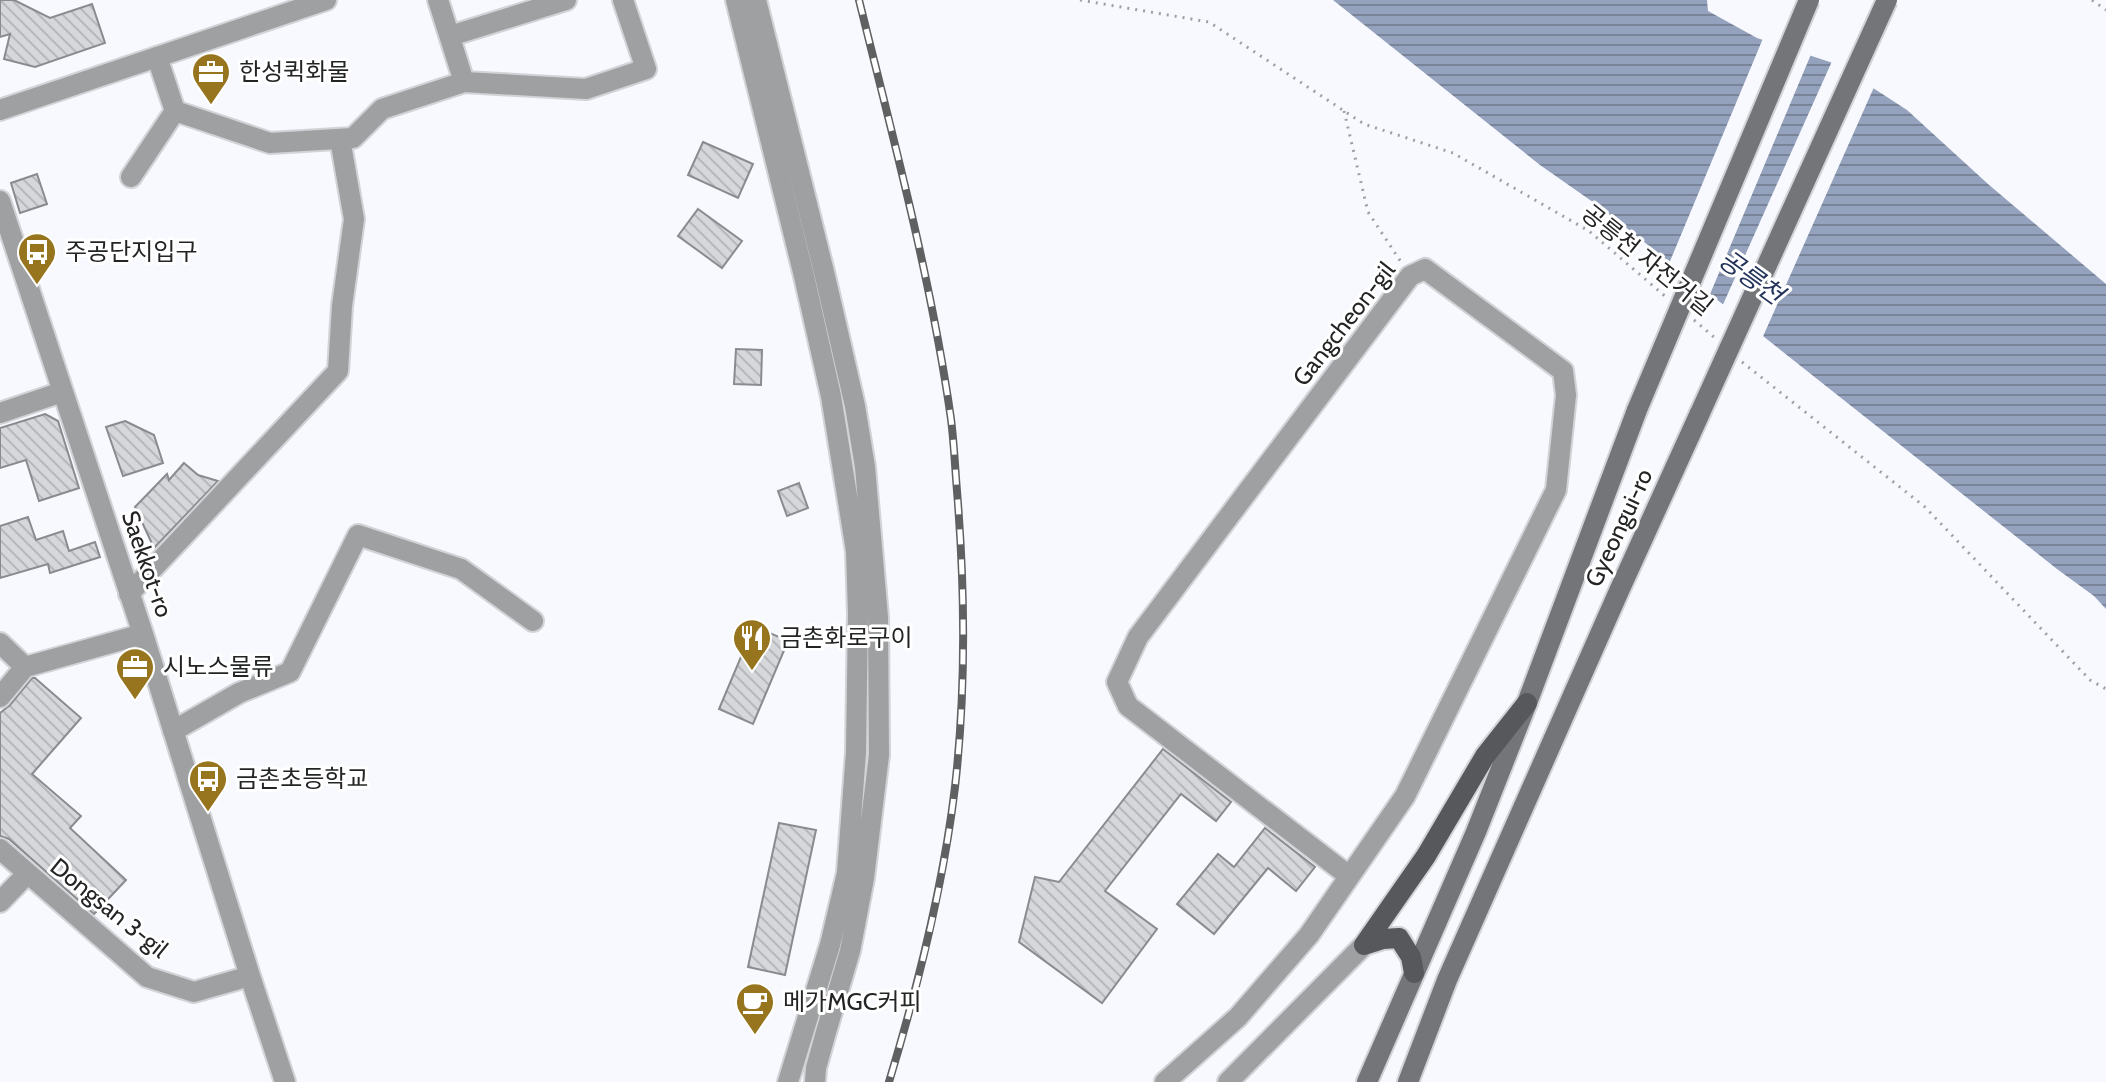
<svg xmlns="http://www.w3.org/2000/svg" width="2106" height="1082" font-family="Cabin,'Noto Sans KR',sans-serif">
<defs>
<pattern id="water-rules" width="6" height="5" patternUnits="userSpaceOnUse" patternTransform="scale(2)"><rect width="6" height="5" fill="#95a2bd"/><path d="M0 2.5h6" fill="none" stroke="#798499"/></pattern>
<pattern id="building-back-hatch" width="6" height="6" patternUnits="userSpaceOnUse" patternTransform="scale(2)"><rect width="6" height="6" fill="#d5d7db"/><path d="M-1 5l2 2M0 0l6 6M5-1l2 2" fill="none" stroke="#b7b8bc"/></pattern>
</defs>
<rect width="100%" height="100%" fill="#f7f9fe"/>
<path fill="url(#water-rules)" d="M1333,0H1707L1708,11L1757,38L1836,64L1907,110L1988,184L2106,284V609L2094,596L2057,569L1600,207L1540,165Z"/>
<path fill="#f7f9fe" d="M1764,36L1812,52L1708,299L1668,266Z
M1833,59L1875,85L1761,341L1721,309Z"/>
<path fill="url(#building-back-hatch)" stroke="#898b8f" stroke-width="2" d="M0,0H14L50,18L92,4L105,43L35,67L4,59L10,34L0,37Z
M703,142L753,164L738,198L688,175Z
M37,174L47,204L20,213L11,183Z
M698,209L742,241L722,268L678,236Z
M736,349L762,350L761,385L734,384Z
M45,414L58,421L79,488L39,501L26,460L0,468V428Z
M125,421L154,435L163,463L123,476L106,427Z
M184,463L198,475L218,481L154,548L135,507L167,474L169,480Z
M799,483L808,508L787,516L778,491Z
M28,517L36,540L63,531L69,551L95,542L100,557L50,573L48,564L0,578V526Z
M754,626L788,641L753,724L719,709Z
M32,678H35L81,718L32,774L81,816L70,828L126,880L94,914L9,839L0,836V713L10,705Z
M1163,749L1231,802L1216,821L1181,794L1105,891L1157,929L1102,1003L1019,942L1035,877L1059,882Z
M779,823L816,830L785,975L748,967Z
M1265,828L1315,867L1296,891L1268,868L1214,934L1177,904L1218,854L1234,867Z"/>
<g fill="none" stroke-linecap="round" stroke-linejoin="round">
<defs>
<path id="minor" d="M438,0L464,82L586,89L646,69L623,0
M450,36L566,0
M157,57L175,111
M131,177L175,111L270,143L353,138L382,109L464,82
M0,201L143,634L250,976L285,1082
M0,413L62,392
M129,594L338,371L342,306L354,219L340,139
M0,643L25,667
M0,697L25,667L143,634
M173,731L239,693L290,672L358,535L461,569L533,621
M0,849L147,977L194,992L250,976
M0,902L27,874
M1165,1082L1238,1017L1309,935L1405,796L1556,490L1566,395L1563,371L1425,269L1410,276L1138,637L1117,682L1128,706L1349,876
M1228,1082L1364,945"/>
<path id="tertiary" d="M736,0L804,276L831,396L856,551L858,613L856,752L847,873L830,945L788,1082
M756,0L824,272L855,406L865,467L878,617L879,755L864,878L850,951L826,1032L816,1068L815,1082
M0,110L326,0"/>
<path id="secondary" d="M1367,1082L1476,832L1527,703L1637,410
M1408,1082L1447,980L1619,591L1700,413"/>
<path id="primary" d="M1364,945L1426,856L1485,756L1527,703
M1364,945L1383,939L1399,938L1411,957L1414,973"/>
</defs>
<use href="#minor" stroke="#d1d3d7" stroke-width="24"/>
<use href="#tertiary" stroke="#d1d3d7" stroke-width="24"/>
<use href="#secondary" stroke="#d1d3d7" stroke-width="24"/>
<use href="#primary" stroke="#d1d3d7" stroke-width="24"/>
<path stroke="#9ea0a3" stroke-width="3" stroke-dasharray="2 6" stroke-linecap="butt" d="M1080,0L1209,22L1364,124L1453,153L1589,231L1666,297
M2092,0L2106,10
M1344,111L1368,212L1401,262
M1694,320L1715,338
M1742,362L1925,507L2090,680L2106,689"/>
<use href="#minor" stroke="#9fa0a2" stroke-width="20"/>
<use href="#tertiary" stroke="#9fa0a2" stroke-width="20"/>
<use href="#secondary" stroke="#747578" stroke-width="20"/>
<use href="#primary" stroke="#56585b" stroke-width="20"/>
<defs>
<path id="rail" d="M859,0C893,138 931,278 951,419C954,443 955,467 957,491C965,589 966,690 955,787C943,888 918,986 889,1082"/>
</defs>
<use href="#rail" stroke="#5f6062" stroke-width="8"/>
<use href="#rail" stroke="#fff" stroke-width="5" stroke-dasharray="15" stroke-linecap="butt"/>
<defs>
<path id="secondary-bridge" d="M1637,410L1809,0
M1700,413L1887,0"/>
</defs>
<use href="#secondary-bridge" stroke="#d1d3d7" stroke-width="24" stroke-linecap="butt"/>
<use href="#secondary-bridge" stroke="#747578" stroke-width="20"/>
</g>
<defs>
<symbol id="office-pin" viewBox="-11 -11 22 30"><path d="M0 17L-7.5 6A9.5 9.5 0 1 1 7.5 6Z" fill="#97751e" stroke="#fff"/><path d="M-6-3h4V-5.5h4V-3h4V5H-6ZM-1-4.5V-3h2v-1.5ZM-6 0V1H6V0Z" fill="#fff"/></symbol>
<symbol id="bus-pin" viewBox="-11 -11 22 30"><path d="M0 17L-7.5 6A9.5 9.5 0 1 1 7.5 6Z" fill="#97751e" stroke="#fff"/><path d="M-5-6H5V4H4V6H2V4H-2V6H-4V4H-5ZM-3.5-4V0h7V-4ZM-3.5 1.2v1.5H-2V1.2ZM2 1.2v1.5H3.5V1.2Z" fill="#fff"/></symbol>
<symbol id="restaurant-pin" viewBox="-11 -11 22 30"><path d="M0 17L-7.5 6A9.5 9.5 0 1 1 7.5 6Z" fill="#97751e" stroke="#fff"/><path d="M-5-6h1v4h1v-4h1v4h1v-4h1v5L-1.5 .5V6h-2V.5L-5-1ZM5-6V6H3V1.5H1.5Q1.5-4 5-6Z" fill="#fff"/></symbol>
<symbol id="cafe-pin" viewBox="-11 -11 22 30"><path d="M0 17L-7.5 6A9.5 9.5 0 1 1 7.5 6Z" fill="#97751e" stroke="#fff"/><path d="M-5.5-4.5H6V0H3Q3 3.5 0 3.5H-2.5Q-5.5 3.5-5.5 0ZM3-3.2v2h1.7v-2ZM-6 4.5H4V6H-6Z" fill="#fff"/></symbol>
</defs>
<g fill-rule="evenodd">
<use href="#office-pin" x="189" y="50" width="44" height="60"/>
<use href="#bus-pin" x="15" y="230" width="44" height="60"/>
<use href="#restaurant-pin" x="730" y="616" width="44" height="60"/>
<use href="#office-pin" x="113" y="645" width="44" height="60"/>
<use href="#bus-pin" x="186" y="757" width="44" height="60"/>
<use href="#cafe-pin" x="733" y="980" width="44" height="60"/>
</g>
<g text-anchor="middle" stroke-width="6" stroke-linejoin="round" paint-order="stroke">
<g font-size="24" fill="#232425" stroke="#fff" text-anchor="start">
<text x="239" y="80">한성퀵화물</text>
<text x="65" y="260">주공단지입구</text>
<text x="780" y="646">금촌화로구이</text>
<text x="163" y="675">시노스물류</text>
<text x="236" y="787">금촌초등학교</text>
<text x="783" y="1010">메가MGC커피</text>
</g>
<g font-size="24" fill="#232425" stroke="#fff">
<text transform="translate(1647 260) rotate(39)" y="8">공릉천 자전거길</text>
<text transform="translate(1344 324) rotate(-52)" y="8">Gangcheon-gil</text>
<text transform="translate(1619 528) rotate(-65)" y="8">Gyeongui-ro</text>
<text transform="translate(147 564) rotate(71)" y="8">Saekkot-ro</text>
<text transform="translate(109 908) rotate(39)" y="8">Dongsan 3-gil</text>
</g>
<g font-size="26" font-style="italic" fill="#24345b" stroke="#fff">
<text transform="translate(1751 277) rotate(36)" y="9">공릉천</text>
</g>
</g>
</svg>
